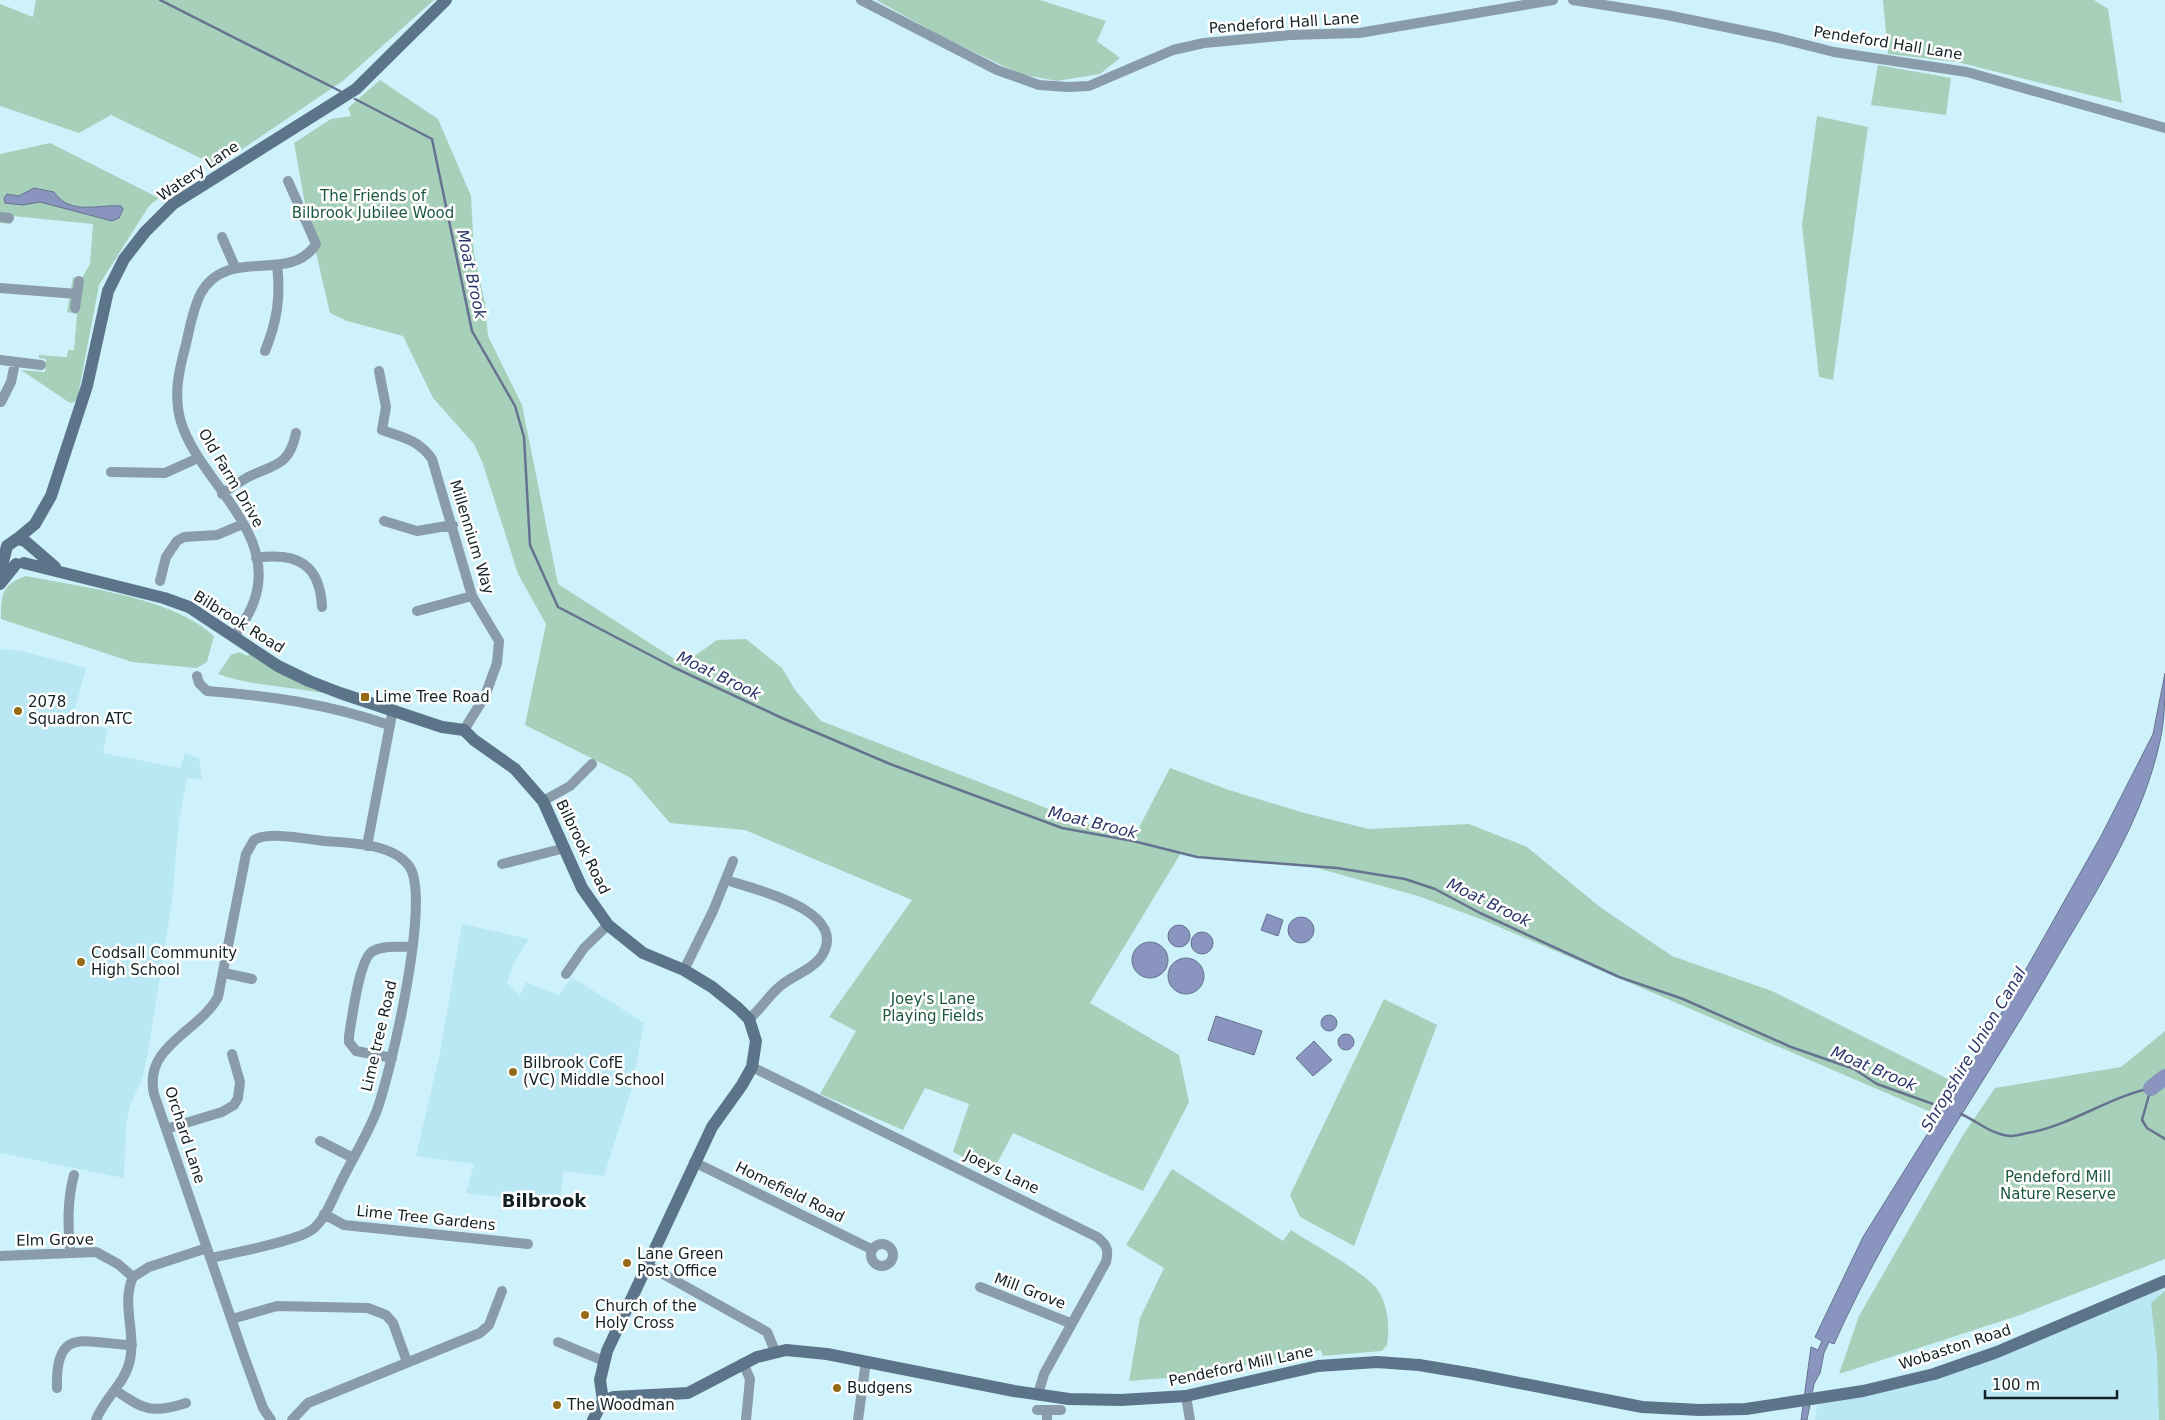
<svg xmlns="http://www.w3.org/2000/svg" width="2165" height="1420" font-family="'DejaVu Sans',sans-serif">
<rect width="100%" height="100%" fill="#cef2fc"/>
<path fill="#b9e7f4" d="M0,649L22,651L86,668L72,719L108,729L103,753L180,768L185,753L199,758L202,779L187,778L179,821L172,901L149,1045L143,1076L130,1106L126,1124L124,1178L0,1153Z
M462,924L529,939L514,962L507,983L520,995L526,982L559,995L572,977L644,1023L631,1091L604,1176L563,1171L560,1205L466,1193L474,1164L416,1156L440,1053Z
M2165,1288V1420H1815L1817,1405L1912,1386L2009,1353Z"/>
<path fill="#a6d0ba" d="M36,0H434L344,80L216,167L211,163L111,115L79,133L0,106V4L33,17Z
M876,0H1040L1106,21L1097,41L1120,58L1100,74L1057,81L1020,74L943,37Z
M1883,0H2094L2108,9L2122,103L1957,62L1888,54Z
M1878,65L1951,78L1946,115L1871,105Z
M380,80L438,119L471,196L474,254L485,303L488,336L522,405L558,584L673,658L696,655L717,640L746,639L782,668L795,690L821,721L1132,841L1170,768L1229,790L1301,812L1369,829L1469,824L1527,847L1600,907L1672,956L1772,991L1950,1080L1940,1116L1483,920L1418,896L1306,865L1197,857L1181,853L1090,1003L1179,1055L1189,1102L1143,1191L1013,1133L993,1171L953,1152L969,1104L925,1088L903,1130L820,1094L856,1031L829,1017L912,900L745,830L670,823L631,778L525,725L546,624L518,574L483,464L474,444L433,398L403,336L347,321L330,313L306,210L294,143L331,119L351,116L348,108Z
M1817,116L1868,127L1833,380L1819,377L1802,225Z
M50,143L159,198L149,206L99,285L77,401L70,403L21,370L45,372L46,359L39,358V355L67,357L68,350H74L77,314L67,312L73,277L82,278L90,264L93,224L12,216L11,224L0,223V154Z
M26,576C81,587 172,597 214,636L207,662L197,668L132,662L1,619C1,595 2,584 26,576Z
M239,652L248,656L250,653L328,694C293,687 251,686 218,674L231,655Z
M1384,999L1437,1025L1354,1246L1300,1217L1290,1195Z
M2165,1031V1259L2020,1315L1839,1374L1859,1316L1963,1135L1995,1088L2121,1067Z
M1172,1169L1283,1241L1291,1230C1312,1244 1363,1271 1377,1289C1388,1304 1390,1327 1387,1345L1382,1351L1323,1356L1321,1350L1192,1376L1129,1381L1140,1318L1164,1268L1126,1245Z
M2165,1291V1420H2159L2157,1356L2151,1303Z"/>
<path fill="#8a95bf" stroke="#667290" d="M34,188L54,192C70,216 99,204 121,206L123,209L119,218L112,221L40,202L23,205L5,203L4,198L7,194L19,196Z
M2165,673C2165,696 2165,719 2160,741C2143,821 2095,893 2054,963C1981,1090 1894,1210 1834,1344L1829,1342L1824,1353L1820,1373L1814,1384L1807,1420H1801L1811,1347L1818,1350L1822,1341L1815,1337L1863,1237L1986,1040L2101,836L2153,734Z
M1267,914L1283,920L1278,936L1261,930Z
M1288 930a13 13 0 1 1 26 0a13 13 0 1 1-26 0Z
M1168 936a11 11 0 1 1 22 0a11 11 0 1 1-22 0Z
M1191 943a11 11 0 1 1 22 0a11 11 0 1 1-22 0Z
M1132 960a18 18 0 1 1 36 0a18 18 0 1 1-36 0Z
M1168 976a18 18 0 1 1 36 0a18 18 0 1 1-36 0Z
M1321 1023a8 8 0 1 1 16 0a8 8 0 1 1-16 0Z
M1216,1016L1262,1031L1254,1055L1208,1040Z
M1338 1042a8 8 0 1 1 16 0a8 8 0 1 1-16 0Z
M1314,1041L1332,1060L1313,1076L1296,1058Z"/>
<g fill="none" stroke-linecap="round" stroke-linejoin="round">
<path stroke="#667290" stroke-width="2.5" d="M160,0L340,91
M355,99L432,139L472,331L515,406L524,437L530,545L558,607L673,667L782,718L890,764L1062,828L1133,841L1197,857L1337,868L1405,879L1435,889L1480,913L1619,977L1683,999L1791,1047L1854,1069L1877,1084L1947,1109
M2151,1088L2142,1120L2147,1128L2165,1139
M1961,1114C1977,1121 1992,1135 2010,1136C2017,1136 2025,1133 2033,1132C2074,1123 2110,1097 2151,1088"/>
<path stroke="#8a95bf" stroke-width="16" d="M2151,1088L2165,1077"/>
<path stroke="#8a9ba9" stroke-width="10" d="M861,0L997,70L1039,85L1068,87L1089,86L1173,50L1204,43L1290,35L1359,33L1553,0
M1573,0L1667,15L1779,38L1834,52L1967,72L2165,128
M0,217L9,218
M222,237L235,267
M0,288L77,294
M75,308L79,281
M265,351C277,322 281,296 277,265
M0,360L41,365
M379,371L386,407L382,430C402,437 419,440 432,459L472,596L499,641L497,663L485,696L464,730
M1,402L11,382L15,363
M111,472L165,473L198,458
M222,494C230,488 239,482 248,477C274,464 289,467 296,433
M384,521L417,531L453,525
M256,558C297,552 320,564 322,607
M160,581L166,557L177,541L184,537L217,535L243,524
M417,611L472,596
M234,637C241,626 250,614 254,601C279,532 199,481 181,422C173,395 179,370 186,344C190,327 193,308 201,293C228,245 290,285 316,244L288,181
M197,676L199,683L207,691C271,696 328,704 389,725
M543,801L570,786L592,764
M367,846L393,709
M502,864L565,848
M726,880C754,889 852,911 821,957C810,972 790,976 778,988C767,998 760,1010 749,1019
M684,970L713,911L733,861
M224,973L252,979
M566,974L584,948L608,925
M392,1058L356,1051L349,1042V1036C352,1019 359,958 373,951C385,945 400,947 412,947
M752,1067L1097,1237C1107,1245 1109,1250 1106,1262L1044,1374L1038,1394
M166,1129L222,1112L234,1105L238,1098L240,1082L232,1054
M320,1141L353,1158
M694,1162L871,1249
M324,1214L344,1225L528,1244
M871 1255a11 11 0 1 1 22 0a11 11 0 1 1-22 0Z
M70,1252C68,1225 67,1201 74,1175
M0,1256L96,1252L118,1264L133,1277
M211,1258C232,1253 299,1241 313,1229C326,1218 332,1199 340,1184C352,1159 367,1136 377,1110C391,1071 432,897 409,866C392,843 350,843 324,841C306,839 269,831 254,840L246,854L218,997C199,1032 143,1046 154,1094L244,1356L263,1408L271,1420
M647,1265L767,1332L775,1351
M980,1287L1070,1323
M232,1319L277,1306L368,1308L386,1315L393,1323L407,1362
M558,1342L604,1361
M743,1363L750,1379L746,1420
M57,1388C55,1324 86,1344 132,1345
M115,1390C144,1410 153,1414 186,1403
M1186,1396L1190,1420
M1037,1410H1047
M96,1420C104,1398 125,1384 130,1360C136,1332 121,1303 133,1277L149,1267L207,1248
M292,1420L308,1403L480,1333L489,1325L502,1291
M858,1420L866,1361
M1047,1420V1410H1061"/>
<path stroke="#5c7489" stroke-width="12" d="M17,539L35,524L51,496L87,386L108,291L124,259L145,232L173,204L356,89L446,0
M24,563L164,598L189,607L278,666L309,681L340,693L442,727L464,730L474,740L515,769L543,801L582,888L608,925L643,953L684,970L712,987L738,1008L749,1019L756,1041L752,1067L742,1085L712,1127L607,1351L600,1380L603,1401L593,1420
M0,574L7,546L17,539L25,541L55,567
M0,584L16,564
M603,1401L614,1397L688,1393L757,1357L786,1350L827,1354L1014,1391L1069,1399L1121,1400L1186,1396L1318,1366L1377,1362L1419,1365L1473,1374L1642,1407L1700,1410L1746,1409L1863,1391L1934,1374L1997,1352L2165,1281"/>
</g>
<g fill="#956a15" stroke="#fff" stroke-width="2">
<rect x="360" y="692" width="10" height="10" rx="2.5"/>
<circle cx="18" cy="711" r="5"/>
<circle cx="81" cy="962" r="5"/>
<circle cx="513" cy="1072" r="5"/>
<circle cx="627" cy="1263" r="5"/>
<circle cx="585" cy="1315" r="5"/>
<circle cx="837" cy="1388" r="5"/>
<circle cx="557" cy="1405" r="5"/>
</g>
<g text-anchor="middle" stroke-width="5" stroke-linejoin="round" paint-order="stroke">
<g font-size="15" fill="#132124" stroke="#fff">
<text transform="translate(1284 23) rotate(-4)" y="5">Pendeford Hall Lane</text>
<text transform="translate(1888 43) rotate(9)" y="5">Pendeford Hall Lane</text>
<text transform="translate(198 171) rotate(-34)" y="5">Watery Lane</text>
<text transform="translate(231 478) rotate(59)" y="5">Old Farm Drive</text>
<text transform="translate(472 537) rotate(73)" y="5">Millennium Way</text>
<text transform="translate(239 622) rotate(32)" y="5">Bilbrook Road</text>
<text transform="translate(583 847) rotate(64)" y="5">Bilbrook Road</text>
<text transform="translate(379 1036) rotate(-77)" y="5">Lime tree Road</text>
<text transform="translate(185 1135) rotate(72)" y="5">Orchard Lane</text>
<text transform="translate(1002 1172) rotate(26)" y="5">Joeys Lane</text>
<text transform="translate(790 1192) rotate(26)" y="5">Homefield Road</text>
<text transform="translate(426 1218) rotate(6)" y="5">Lime Tree Gardens</text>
<text transform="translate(55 1240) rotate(-1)" y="5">Elm Grove</text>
<text transform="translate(1030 1291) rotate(21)" y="5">Mill Grove</text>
<text transform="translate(1955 1347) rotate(-18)" y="5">Wobaston Road</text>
<text transform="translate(1241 1366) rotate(-12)" y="5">Pendeford Mill Lane</text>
</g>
<g font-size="15" fill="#1c583e" stroke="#fff">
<text x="373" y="201">The Friends of<tspan x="373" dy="17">Bilbrook Jubilee Wood</tspan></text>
<text x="933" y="1004">Joey's Lane<tspan x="933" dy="17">Playing Fields</tspan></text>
<text x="2058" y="1182">Pendeford Mill<tspan x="2058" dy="17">Nature Reserve</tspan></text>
</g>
<g font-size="15" fill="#132124" stroke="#fff" text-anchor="start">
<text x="375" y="702">Lime Tree Road</text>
<text x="28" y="707">2078<tspan x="28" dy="17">Squadron ATC</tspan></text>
<text x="91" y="958">Codsall Community<tspan x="91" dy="17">High School</tspan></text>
<text x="523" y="1068">Bilbrook CofE<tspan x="523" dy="17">(VC) Middle School</tspan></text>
<text x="637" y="1259">Lane Green<tspan x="637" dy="17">Post Office</tspan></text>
<text x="595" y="1311">Church of the<tspan x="595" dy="17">Holy Cross</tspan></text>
<text x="847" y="1393">Budgens</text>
<text x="567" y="1410">The Woodman</text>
</g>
<g font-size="16" font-style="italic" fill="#2b366c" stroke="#fff">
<text transform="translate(472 274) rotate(78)" y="6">Moat Brook</text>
<text transform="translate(719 675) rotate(26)" y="6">Moat Brook</text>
<text transform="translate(1093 822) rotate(14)" y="6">Moat Brook</text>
<text transform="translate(1489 902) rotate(26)" y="6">Moat Brook</text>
<text transform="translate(1973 1049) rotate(-59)" y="6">Shropshire Union Canal</text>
<text transform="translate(1874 1068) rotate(23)" y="6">Moat Brook</text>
</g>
<g font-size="18" font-weight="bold" fill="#132124" stroke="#fff">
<text x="544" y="1207">Bilbrook</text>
</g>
</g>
<path d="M1985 1390v8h132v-8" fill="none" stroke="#132124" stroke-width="2.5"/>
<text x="1992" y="1390" font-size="15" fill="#132124" stroke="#ffffff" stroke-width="4" paint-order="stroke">100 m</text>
</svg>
